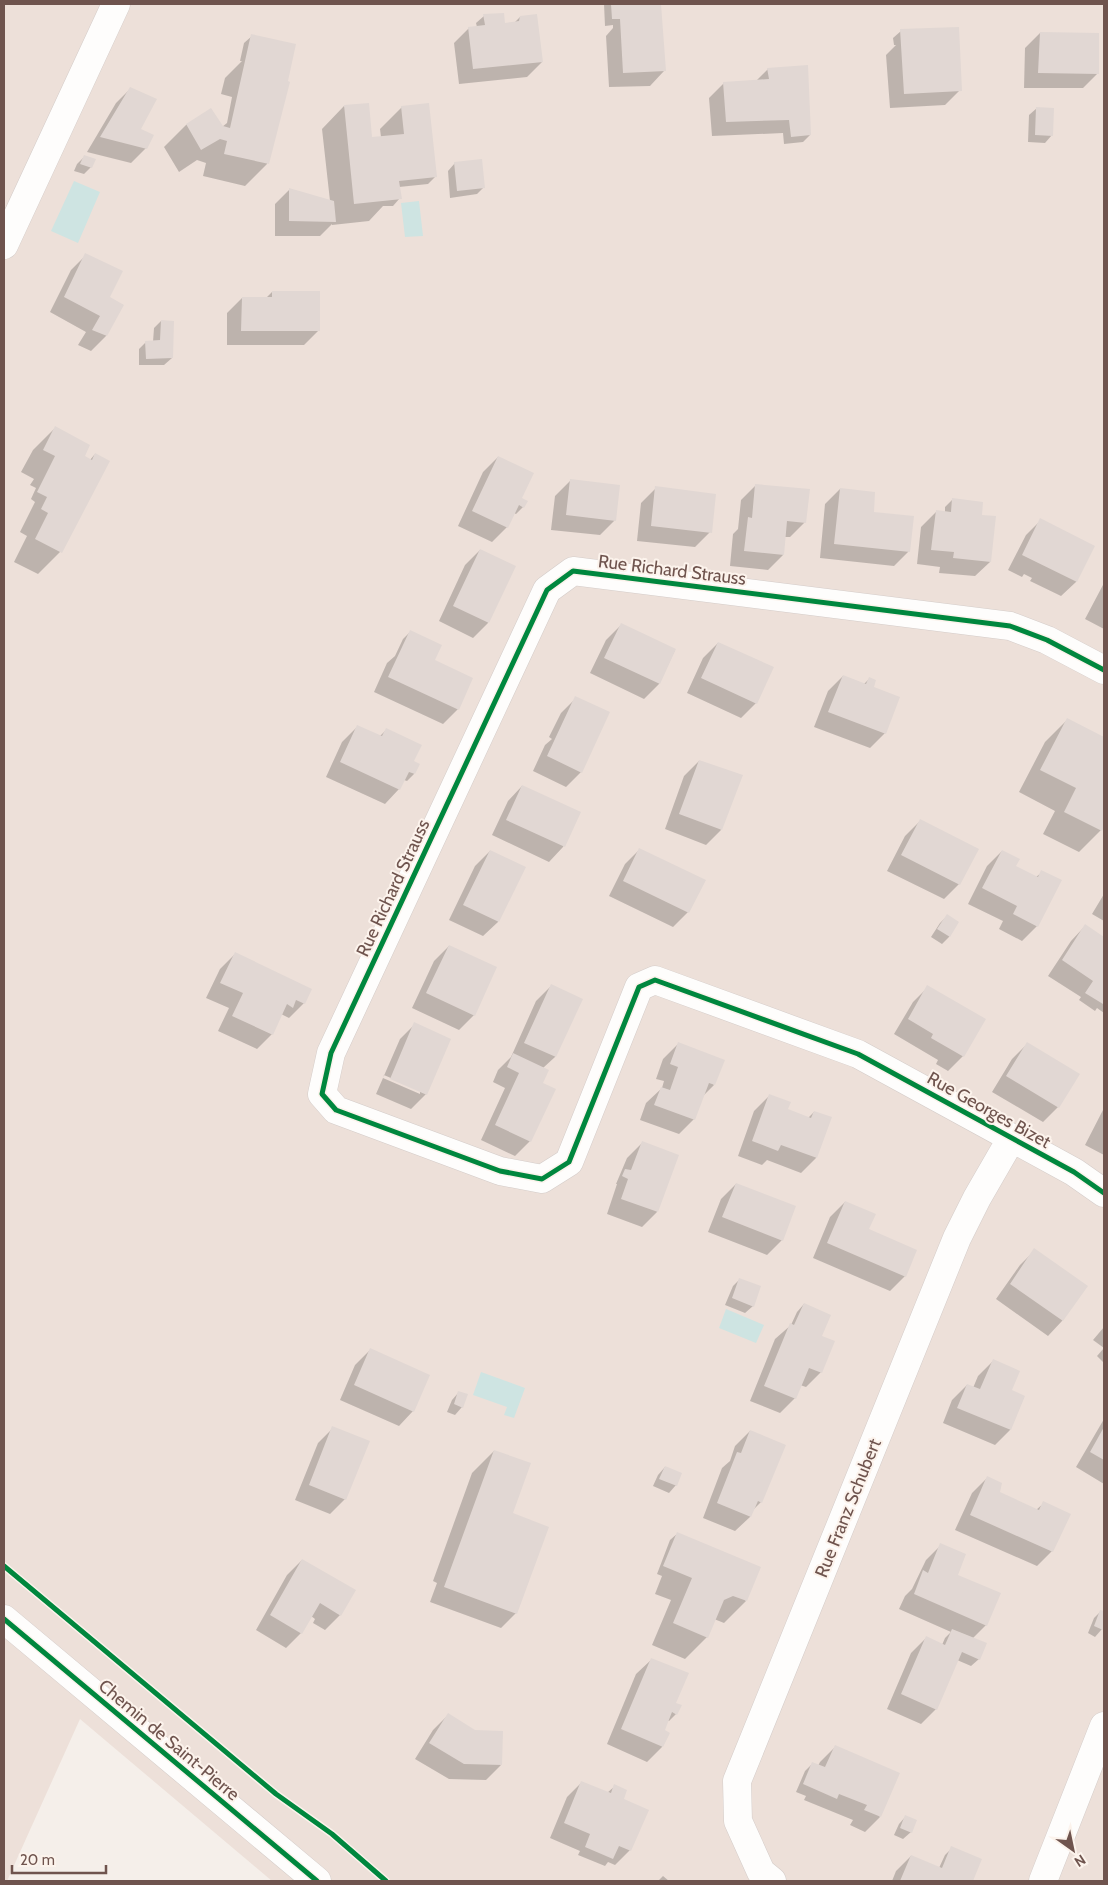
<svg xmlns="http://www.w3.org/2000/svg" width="1108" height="1885" font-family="Cabin,sans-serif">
<rect width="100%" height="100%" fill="#f5efea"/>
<path fill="#ede0d9" d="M4,4H1104V1881H272L80,1719L7,1881H4Z"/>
<path fill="#cee4e2" d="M74,181L100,192L78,243L51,231Z
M419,201L423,236L405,237L401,203Z
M726,1309L764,1325L756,1343L719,1328Z
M481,1372L525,1388L514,1418L504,1415L507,1407L473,1395Z"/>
<path fill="#0003" fill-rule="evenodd" d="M604,4H660L664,71L650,86L609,87L606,36L613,28V25L605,26Z
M484,16L501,25L514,23L520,17L542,62L527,77L459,84L454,43L469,28L477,27L476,23Z
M901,31L960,90L945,105L890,108L886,55L896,45H894L893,38Z
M1040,33L1098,73L1083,88H1024L1025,48Z
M252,36L286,82L267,164L245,186L203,176L206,163L197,160L179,172L164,147L186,125L211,109L222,127L227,123L232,97L221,94L225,78L242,61H240L244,43Z
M768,69L810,135L803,142L784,144L783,133L712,136L709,98L724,83L756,81Z
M131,88L140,130L146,148L131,163L87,152L116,103Z
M344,106L371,140L381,137L380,129L402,107L435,177L428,184L399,187L400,198L393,206H383L369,221L332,225V224L320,236H275V204L290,189L330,201L322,129Z
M1037,108L1052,135L1045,143L1028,142L1029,115Z
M84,157L91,167L84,174L74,171L77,164Z
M455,163L484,187L477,194L450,198L448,171Z
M86,255L108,298L123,305L106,336L91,351L78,345L86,332L50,312L71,270Z
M272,292L319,330L304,345H227V313L242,298H266Z
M161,321L172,358L164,365H139V349L146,342H153L154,328Z
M55,428L83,456L90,460L95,454L60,552L38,574L14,562L27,536L20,532L35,502L31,499L36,488L30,485L34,479L21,472L33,450Z
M498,457L521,498L523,507L516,514L514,513L507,527L492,542L458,526L483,472Z
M570,481L615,520L600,535L551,530L555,496Z
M756,485L805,522L790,537H785L783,555L768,570L730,566L733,534L738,529L741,500Z
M656,488L710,532L695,547L637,541L641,503Z
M840,489L872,513L909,551L894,566L820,558L825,504Z
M952,500L981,516L990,562L975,576L939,573L940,567L917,564L921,527L936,512H945V507Z
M1041,520L1093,547L1076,582L1061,596L1030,581L1032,578L1024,574L1022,577L1008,570L1026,535Z
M480,550L488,623L473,638L439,621L465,565Z
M1104,583V629L1085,619Z
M621,625L675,650L659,684L644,699L590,673L606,640Z
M410,632L434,661L458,709L443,724L374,692L387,663L395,656L403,639Z
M718,643L756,703L741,718L687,693L703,658Z
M843,676L864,684L869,679L885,733L870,748L814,727L828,691Z
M576,698L581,772L566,787L533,771L545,745L552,739L549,737L561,713Z
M1067,720L1104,739V824L1101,830L1079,852L1043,834L1055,811L1019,792L1045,742Z
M357,727L379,737L386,730L412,762L414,774L407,781L404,780L399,789L385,804L326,777L342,742Z
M699,761L721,830L706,845L665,829L684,776Z
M522,786L579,813L563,847L549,862L492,835L508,801Z
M920,821L959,884L944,899L887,871L905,836Z
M640,849L688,912L673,927L609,896L625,864Z
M490,851L498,922L483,936L449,920L475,866Z
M1002,851L1014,867L1035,878L1042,872L1037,926L1022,941L999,929L1003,921L968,904L987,866Z
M1104,894V921L1092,914Z
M947,916L958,922L949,937L942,944L931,937L940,923Z
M1085,926L1104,938V1013L1097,1008L1095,1011L1079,1000L1081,997L1048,976L1071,941Z
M449,946L474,1015L459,1030L412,1008L434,961Z
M235,954L304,1003L289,1018L281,1014L272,1034L257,1049L218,1031L229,1008L206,998L220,969Z
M551,986L581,1000L555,1057L543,1068L530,1141L515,1156L481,1140L505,1088L493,1082L498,1070L511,1057L536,1001Z
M928,987L984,1020L963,1056L948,1071L936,1064L938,1060L894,1034L913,1002Z
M415,1024L426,1094L411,1109L376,1094L400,1039ZM384,1075L420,1091V1094L383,1078Z
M678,1044L714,1085L702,1097L694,1119L679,1134L640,1120L646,1103L662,1088L664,1081L656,1079L663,1059Z
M1027,1044L1058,1107L1043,1122L992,1092L1012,1059Z
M769,1096L786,1110L808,1118L814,1112L816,1158L801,1173L767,1160L762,1165L738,1156L754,1111Z
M1104,1108V1155L1085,1145Z
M642,1143L657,1212L642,1227L607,1214L617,1184H616L627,1158Z
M736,1184L782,1240L767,1255L708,1232L721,1199Z
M845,1202L905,1276L890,1291L813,1258L830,1217Z
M1035,1250L1086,1287L1062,1321L1048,1336L996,1299L1020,1265Z
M740,1279L753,1306L745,1313L725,1305L733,1286Z
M804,1304L821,1335V1372L806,1387L800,1385L795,1398L780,1413L750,1401L775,1339L791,1325L797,1312Z
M1104,1327V1363L1097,1356L1104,1348L1093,1340Z
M370,1350L413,1411L399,1426L340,1400L355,1365Z
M993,1361L1011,1391L1024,1397L1010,1430L995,1445L943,1423L952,1400L967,1385L973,1388L978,1376Z
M459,1392L462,1407L455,1415L447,1412L452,1400Z
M1104,1419V1484L1076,1467Z
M333,1428L345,1499L330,1514L295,1500L318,1443Z
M750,1431L761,1502L753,1510L750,1517L735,1531L703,1518L722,1468L730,1461L735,1446Z
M494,1451L511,1514L516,1613L501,1628L430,1602L437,1583L433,1581L472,1473Z
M665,1467L676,1485L669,1493L653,1486L658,1475Z
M987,1478L999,1493L1036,1510L1044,1503L1052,1551L1037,1566L955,1530L972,1493Z
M678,1533L746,1601L724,1623L714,1619L707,1637L685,1659L652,1645L671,1600L655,1594L662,1576L657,1574L670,1540Z
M941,1545L956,1576L986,1625L972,1639L979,1659L971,1666L957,1660L936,1709L921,1724L887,1709L911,1653L926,1638L942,1645L945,1638L951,1632L899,1609L905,1596L912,1589L926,1560Z
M302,1560L340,1615L325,1630L313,1623L315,1619L311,1616L301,1633L286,1648L256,1630L287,1575Z
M1101,1611L1104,1612V1625L1102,1629L1095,1637L1088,1633L1094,1618Z
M651,1660L672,1709L676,1714L669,1721L667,1720L663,1731L662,1747L647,1762L607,1744L636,1674Z
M448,1715L501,1765L486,1780L449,1779L415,1759L433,1730Z
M835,1747L880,1817L865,1832L850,1825L853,1820L804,1800L806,1796L796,1792L805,1771L812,1764L818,1766L820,1762Z
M582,1782L607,1793L615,1786L623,1798L630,1850L615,1865L608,1862L605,1866L578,1855L580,1851L550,1838L567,1797Z
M906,1816L911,1832L903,1839L894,1835L899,1824Z
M952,1848L980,1860L971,1881H892L896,1871L911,1856L939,1868L945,1855Z
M663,1876L669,1881H658Z"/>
<path fill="#e1d7d3" d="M611,4H661L666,71L623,73L620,19H612Z
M504,13L505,23L519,21L520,16L537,14L543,62L473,69L468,27L485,25L483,14Z
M959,27L962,91L904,94L900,29Z
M1040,32L1099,33V74L1038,73Z
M251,34L296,44L288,81L290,82L269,164L224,154L227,141L220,139L201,150L186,124L211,108L223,126L230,128Z
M808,65L811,135L791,137L789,120L726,122L723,82L769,79L767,68Z
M130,87L157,99L141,129L154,135L147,149L100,137Z
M369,103L372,137L404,134L401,106L429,103L437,177L399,181L402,199L354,204L344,105Z
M1036,107L1054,108L1053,136L1035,135Z
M84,155L96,159L92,168L80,164Z
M482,159L485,188L457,191L454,162Z
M289,188L334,201L336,222L289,221Z
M85,253L123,271L110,297L124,305L107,336L92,330L100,316L64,297Z
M272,291H320V331H241L242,297H272Z
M161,320L174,321L173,358L146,359L145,341L160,340Z
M55,426L90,445L85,456L92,460L95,453L110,461L62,553L35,539L48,513L41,509L47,497L37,492L55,456L43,450Z
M498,456L534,473L522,498L528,501L524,508L519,505L508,528L472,511Z
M570,479L620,485L616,521L566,515Z
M755,484L810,489L806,523L787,521L784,555L744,551L748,517L752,518Z
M655,486L716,494L712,533L651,526Z
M840,488L875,492L874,512L914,516L910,552L834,544Z
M952,498L983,502L982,515L996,516L991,562L953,558L954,552L931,550L936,510L951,512Z
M1040,518L1095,546L1077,582L1022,555Z
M480,549L516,566L489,623L453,606Z
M621,623L676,649L660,684L604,658Z
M410,630L442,645L435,660L473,678L459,710L388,677Z
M718,642L774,667L757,704L701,678Z
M843,675L866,684L869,677L876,680L874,687L900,697L886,734L828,712Z
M575,696L610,712L582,773L547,756Z
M1067,718L1104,737V827L1102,831L1064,812L1076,788L1040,770Z
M357,725L382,736L386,728L422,745L414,761L420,764L415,774L409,772L400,790L340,762Z
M699,760L743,775L722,830L679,814Z
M522,785L581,812L565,847L506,820Z
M920,819L979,849L960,885L901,855Z
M639,848L706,880L689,913L623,881Z
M490,850L526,867L499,922L463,905Z
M1002,850L1020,859L1016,866L1038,877L1041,870L1062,880L1038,927L1013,914L1017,906L982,888Z
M947,914L959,922L950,937L937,929Z
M1085,924L1104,937V1002L1103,1004L1085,993L1093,981L1062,960Z
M449,945L497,967L475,1016L426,993Z
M235,952L312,989L305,1004L296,1000L293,1008L287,1004L273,1035L232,1016L243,993L220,983Z
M551,984L583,999L556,1057L524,1043Z
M927,985L986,1019L964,1057L931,1038L933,1034L908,1019Z
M414,1022L451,1039L427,1095L390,1079Z
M678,1042L725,1060L715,1085L709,1083L695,1120L654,1105L661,1087L670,1090L678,1067L670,1064Z
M1027,1042L1080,1074L1059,1108L1006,1076Z
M513,1053L549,1070L543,1083L556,1089L531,1142L495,1125L519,1073L507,1067Z
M769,1094L791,1102L788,1109L811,1118L814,1111L832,1117L817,1158L781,1145L778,1151L752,1141Z
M642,1141L679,1155L658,1212L621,1199L628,1179L622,1176L625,1169L631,1170Z
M736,1183L796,1206L783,1241L722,1217Z
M845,1201L876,1214L869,1229L917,1250L906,1277L827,1243Z
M1034,1248L1088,1286L1063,1321L1010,1284Z
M739,1278L761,1286L754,1307L732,1298Z
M804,1303L831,1315L822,1336L835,1341L822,1373L809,1368L796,1399L764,1386L790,1323L794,1325Z
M370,1348L430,1375L414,1412L354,1385Z
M993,1359L1020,1371L1012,1390L1025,1396L1011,1430L957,1408L967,1384L980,1389Z
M458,1391L468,1394L463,1408L454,1404Z
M332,1426L370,1441L346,1500L309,1485Z
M1104,1427V1460L1090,1452Z
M750,1430L786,1445L762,1503L758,1501L751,1517L717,1503L737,1452L741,1453Z
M494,1450L531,1463L513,1513L549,1527L517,1614L444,1587Z
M665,1466L682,1473L677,1486L659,1479Z
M987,1476L1002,1483L1000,1492L1039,1510L1043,1501L1071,1514L1053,1552L970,1515Z
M677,1532L761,1567L747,1601L733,1596L724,1600L708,1638L673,1623L692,1578L663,1566Z
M940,1543L966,1554L958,1575L1001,1593L987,1626L914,1594L923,1570L928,1573Z
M302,1559L356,1590L341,1616L320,1603L302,1634L270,1615Z
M1100,1610L1104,1611L1103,1630L1094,1626Z
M952,1629L987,1643L980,1660L962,1652L937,1710L901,1694L926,1636L945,1645Z
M651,1658L689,1673L676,1703L682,1705L677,1715L672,1712L665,1730L670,1733L663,1747L621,1729Z
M448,1713L475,1730L503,1731L502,1765L464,1764L429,1743Z
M835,1745L900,1773L881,1817L864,1810L867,1805L839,1794L837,1799L803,1784L812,1762L825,1767Z
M581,1781L611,1793L614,1784L627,1790L624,1799L649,1810L631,1851L619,1846L613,1859L585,1847L590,1834L564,1823Z
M905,1815L917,1820L912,1833L900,1828Z
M951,1846L982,1859L973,1881H900L911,1855L942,1868Z"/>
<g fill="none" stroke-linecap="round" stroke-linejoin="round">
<defs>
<path id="minor" d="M4,245L116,4
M1104,670L1047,640L1010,626L573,571L547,590L331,1053L322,1094L336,1110L500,1171L542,1179L569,1162L639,987L655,980L858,1054L1074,1172L1104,1193
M4,1619L317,1881
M772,1881L761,1872L738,1821L737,1781L957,1238L977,1198L1011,1139
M1043,1881L1104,1726"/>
</defs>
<use href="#minor" stroke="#d4ccc9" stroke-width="29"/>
<use href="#minor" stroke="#fefdfc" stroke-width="28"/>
<defs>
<path id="cycleway" d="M1104,670L1047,640L1010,626L573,571L547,590L331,1053L322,1094L336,1110L500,1171L542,1179L569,1162L639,987L655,980L858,1054L1074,1172L1104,1193
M4,1566L276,1794L332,1834L386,1881
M4,1619L317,1881"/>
</defs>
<use href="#cycleway" stroke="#fcf3ec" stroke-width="8"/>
<use href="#cycleway" stroke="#00873e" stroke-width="5"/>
</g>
<g text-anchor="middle" stroke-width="4" stroke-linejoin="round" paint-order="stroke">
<g font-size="18" fill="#6f544e" stroke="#fcf3ec">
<text transform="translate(672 570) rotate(7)" y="6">Rue Richard Strauss</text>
<text transform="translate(393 888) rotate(-65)" y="6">Rue Richard Strauss</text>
<text transform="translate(989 1110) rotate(29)" y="6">Rue Georges Bizet</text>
<text transform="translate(848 1508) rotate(-68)" y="6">Rue Franz Schubert</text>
<text transform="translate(169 1740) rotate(40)" y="6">Chemin de Saint-Pierre</text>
</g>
</g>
<rect width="1108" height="1885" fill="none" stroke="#6f544e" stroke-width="10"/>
<g transform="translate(1073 1850) rotate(147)" stroke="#fcf3ec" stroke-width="4" paint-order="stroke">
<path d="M0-4L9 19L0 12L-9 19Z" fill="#6f544e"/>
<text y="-8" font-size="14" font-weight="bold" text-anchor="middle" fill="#6f544e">N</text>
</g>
<path d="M12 1865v8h94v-8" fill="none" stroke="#6f544e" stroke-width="2.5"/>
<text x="20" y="1865" font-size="15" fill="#6f544e" stroke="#fcf3ec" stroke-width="4" paint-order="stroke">20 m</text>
</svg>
